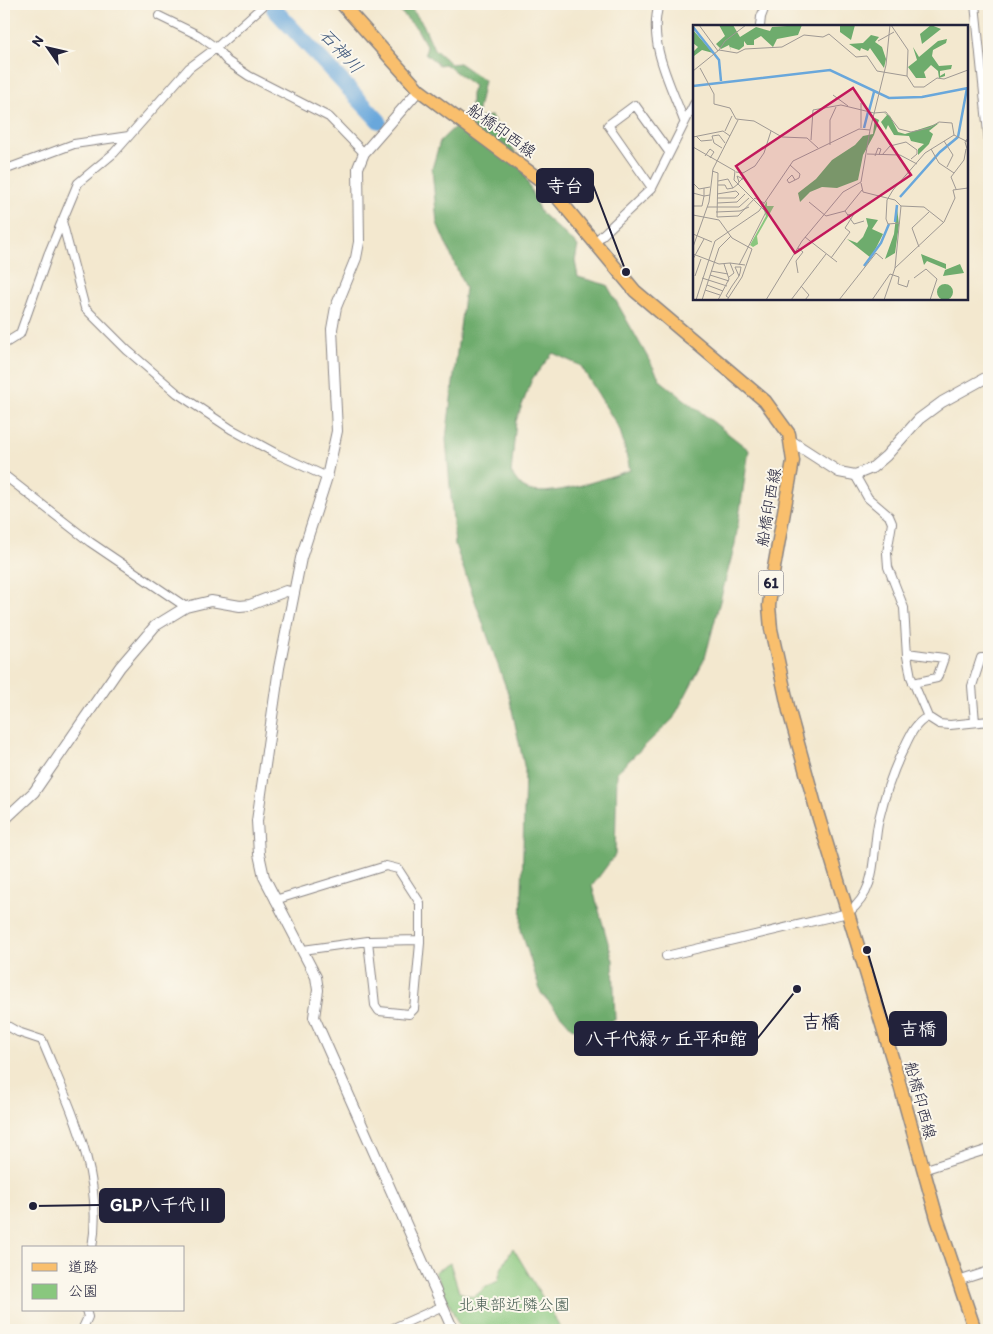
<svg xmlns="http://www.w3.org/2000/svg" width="993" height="1334" font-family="Itim,'Klee One',sans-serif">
<rect width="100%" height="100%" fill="#fbf7ec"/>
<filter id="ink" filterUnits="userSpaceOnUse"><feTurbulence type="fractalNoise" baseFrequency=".02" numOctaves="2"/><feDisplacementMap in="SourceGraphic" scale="10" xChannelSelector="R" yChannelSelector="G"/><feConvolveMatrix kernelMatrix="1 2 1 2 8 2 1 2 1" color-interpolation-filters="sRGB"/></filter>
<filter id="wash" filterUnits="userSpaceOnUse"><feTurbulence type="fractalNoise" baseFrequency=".0096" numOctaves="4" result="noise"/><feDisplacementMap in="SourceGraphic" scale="20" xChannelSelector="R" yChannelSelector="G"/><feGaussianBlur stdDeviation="1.12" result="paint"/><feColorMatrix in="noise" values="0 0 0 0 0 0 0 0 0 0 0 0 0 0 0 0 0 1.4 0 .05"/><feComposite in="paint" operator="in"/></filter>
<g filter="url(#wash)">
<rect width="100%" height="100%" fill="#f3e8cf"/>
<path fill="#89c77e" stroke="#56745c" d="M513,1248L562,1330H461L435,1272L450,1263L459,1292L474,1297L486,1287L498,1281L501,1269Z"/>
<path fill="#6eac6d" stroke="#486754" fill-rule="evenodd" d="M393,4H408L423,24L434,49L451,64L459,63L484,80L477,115L471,117V94L474,86L445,64L439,65L425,53L427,47L417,29Z
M491,116L515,152L540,212L578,246L575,261L578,277L607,285L661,381L749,450L735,544L705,658L673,719L617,772L615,855L592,886L613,960L615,1020L573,1029L541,993L521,930L525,770L509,696L455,545L446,439L465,288L437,223L432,169L440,141L461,121ZM553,353L581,366L620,430L630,470C608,477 544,501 524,488C519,485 515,478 511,473L516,421L532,379Z"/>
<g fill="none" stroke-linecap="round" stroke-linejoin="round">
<path stroke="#69a7db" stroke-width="16" d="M274,9L379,121"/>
</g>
</g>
<g filter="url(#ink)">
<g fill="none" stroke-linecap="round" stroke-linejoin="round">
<defs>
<path id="minor" d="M659,4C647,43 671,85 684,121
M975,4L989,143
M159,16L198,35L216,48L227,61L249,76L329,117L364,153
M760,26L761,17L766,4
M4,170L74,144L129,136
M652,188L608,125L635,105L669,152
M62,221L85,308L127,350L177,393L231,429L277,454L327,477
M595,242L652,188L694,104
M4,344L20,334L48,255L78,183L114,153L189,68L216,48L265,4
M4,475L90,542L186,607
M855,475L868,498L889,516L892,523L887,553L888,567L904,608L907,656L911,677L928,717L939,724L950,725L989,721
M907,653L944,658L937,678L913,683
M975,722L972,686L981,658H989
M275,900L386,866L398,869L420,903V943L414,1009L409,1014L379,1011L375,1005L368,941L420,940
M303,950L368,941
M666,956L848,913C880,888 871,854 879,819C885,794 893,769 905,746C910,735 916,722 928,717
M4,1024L18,1032L42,1040C69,1106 105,1175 92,1248
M923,1170L989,1149
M958,1281L989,1271
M82,1330L88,1317L86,1310
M389,1330L443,1306"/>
<path id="tertiary" d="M419,90L364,153L358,168L359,242L356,258L336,307L332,329L337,431L327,477L301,558L279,668L257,821L259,854L264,877L316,977L318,990L314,1017L453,1330
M791,441L839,472L855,475L872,468L886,456L919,419L942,402L989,376
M4,820L34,792L120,667L155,626L186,607L211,601L240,606L250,605L286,591L294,593"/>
<path id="primary" d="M342,4L419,90L547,185L635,291L765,401L789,434L793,461L772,579L769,606L771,629L789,711L817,812L894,1064L937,1218L975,1330"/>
</defs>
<use href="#minor" stroke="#8a8585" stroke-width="10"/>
<use href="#tertiary" stroke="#8a8585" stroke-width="12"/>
<use href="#primary" stroke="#8a8585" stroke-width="15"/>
<use href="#minor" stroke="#fff" stroke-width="8"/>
<use href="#tertiary" stroke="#fff" stroke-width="10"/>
<use href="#primary" stroke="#f9bf6d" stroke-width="12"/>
</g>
</g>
<g text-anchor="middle" stroke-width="4" stroke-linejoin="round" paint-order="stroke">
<rect fill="#fbf7ec" stroke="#636270" stroke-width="1" x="758.5" y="570.5" width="25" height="25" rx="4"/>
<g font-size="15" font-weight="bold" fill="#22223b">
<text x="771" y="588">61</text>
</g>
<g font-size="16" fill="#22223b" stroke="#fbf7ec">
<text transform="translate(502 130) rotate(36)" y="6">船橋印西線</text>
<text transform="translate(768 507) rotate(-80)" y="6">船橋印西線</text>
<text transform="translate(921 1100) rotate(75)" y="6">船橋印西線</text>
</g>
<g font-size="16" fill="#465c52" stroke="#fbf7ec">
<text x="514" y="1310">北東部近隣公園</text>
</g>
<g font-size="18" font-style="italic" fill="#3e577b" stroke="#fbf7ec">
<text transform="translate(341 51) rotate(47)" y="6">石神川</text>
</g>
<g font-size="19" font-weight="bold" fill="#22223b" stroke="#fbf7ec">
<text x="821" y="1028">吉橋</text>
</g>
</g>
<g transform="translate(693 25)">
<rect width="275" height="275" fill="#f3e8cf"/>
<path d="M74,176V181H81L64,211L65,219L60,222L57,220L73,191L70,183Z" fill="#89c77e"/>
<path d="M26,0H40L47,12L63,2L77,6L79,2L109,0L105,10L84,14L80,22L68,11L61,15V20H54L51,16V21L46,25L37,22L38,26L36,20L28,24L23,19L32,11ZM147,0H162L158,15L147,7ZM238,0L248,4L229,19L227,9ZM0,5L20,28L9,25L1,31L2,36L0,27L5,22L0,18ZM178,10L186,12L182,17L189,22L193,34L191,43L177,23L175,26L168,23L167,26L156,19L170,18ZM254,14L253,18L240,25L239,31L246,41L259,40L258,44L247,46V51L252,48V51L246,53L245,46L238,40L231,47L233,53H223L215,42L224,35L220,22L226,32L245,16ZM190,87L197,91L205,107L212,109L246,98L236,106L240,109L236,119L225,130V124L231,119L218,116L216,111L201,110L195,100L193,105L188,97L194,90ZM182,93L186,95L181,110L170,130L165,155L144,163L129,162L117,167L107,177L105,168L123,154L139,135L162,120L170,111L180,109ZM204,183L206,200L202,228L192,234L201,209ZM173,193L185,195L179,204L190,209L178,233L154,214L164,218L170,212L175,201ZM228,229L253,239V244L234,236L231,240ZM267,239L271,248L250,251L252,245ZM244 267a8 8 0 1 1 16 0a8 8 0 1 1-16 0Z" fill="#6eac6d"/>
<path fill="none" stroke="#69a7db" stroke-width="2.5" d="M0,2L26,35L28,56M0,61L137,45L196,73L229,72L275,63M176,86L181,67M171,103L175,87M207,172L247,127L265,112L274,63M202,197L204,180M171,241L188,218L196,199"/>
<path fill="none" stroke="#9f9994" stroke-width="1" d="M6,0L25,26M198,0L215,25L214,51M185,16L201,7M26,25L32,16L53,0M7,43L21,69V79L37,83L43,94L61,96L89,112L114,113L125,123M0,46L26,25L44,28L52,24L89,22L111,10L130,12L136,9L163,32L174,31L184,46L214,51L221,62H231L244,53L251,54L275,45M140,70L155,81M168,78V103M32,106L39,91M3,111L8,116L19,115M0,112L30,106L37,111M275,113L272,117L275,127M118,115L120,85L148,80L181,88L193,87L206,104L218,107L236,103L246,97L259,98L261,110L275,117M251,116L260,130L254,142M137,120V95L143,82M0,122L42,146L41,155L73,187L46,240M29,123L21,118L19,111L26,110L32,118M238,124L246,138L261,148M174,129L207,130L224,139M189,130L197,121L213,117L224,125V129L218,134M12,131L17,124L21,127L17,133M182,131L185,123L188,124L186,130M97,140L107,149L106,153L96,158L94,155L99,150L102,155M19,146L25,148L24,192L45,191L62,173L71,178M43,147L50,148L62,141L71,128L78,106M25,156L35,154L40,163L45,159L46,157L49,154H50L44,151L46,157M0,158L6,164L17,162M168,158L170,167L202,175L208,181L202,243L191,275M25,160H32L34,164L40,163M263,164L258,152L271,135L273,124M0,168L11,171V163M24,173H42L46,169L43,166L24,169M116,177L133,191L152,186L169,165M24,178L44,177L52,169M0,181H9L11,171L17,170M208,181L231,182L250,197M14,182H46L56,173M152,186L161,199L171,196M23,187L47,186L56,182M0,190L26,195L39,213L59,224L49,252L34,275M207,198L195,199L193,194L194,175L200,165L232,128L261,110M0,209L19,217M112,212L144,237M0,222L16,177L20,144L45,95M226,222L219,203L236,187M0,229L26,239L37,238L41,248L36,252M138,233L157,207L152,203L161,189L154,190M0,234L11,214M37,238L52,240M202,243L251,197L262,173L260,165L275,163M18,246L35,249M105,248L103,236L110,227L105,223M17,250L36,256M2,251L8,234M9,253L34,261M221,253L233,244L244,254L237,275M14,260L30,266M108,261L116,270L112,275M12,265L27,270M36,273L33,271L39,261L46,251L47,248L48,242H42L46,251M3,275L22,216L66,186L100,136L166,104L177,105M9,275L26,223L38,211M25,275L36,254L31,239M73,275L109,216L150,167L168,157L177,105L193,40L197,0M98,275L133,229M146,275L183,228L190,234M179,275L197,249L206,252L205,259L214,262L216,255"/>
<path fill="#c2185b" fill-opacity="0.15" stroke="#c2185b" stroke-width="2.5" d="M160,63L218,150L102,228L43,141Z"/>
<rect width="275" height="275" fill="none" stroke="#22223b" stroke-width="2.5"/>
</g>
<path fill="none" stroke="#22223b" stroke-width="2" d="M626 272L593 185M867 950L890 1028M797 989L757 1039M33 1206L100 1205"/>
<g fill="#22223b" stroke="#fbf7ec" stroke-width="2">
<circle cx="626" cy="272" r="5"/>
<circle cx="867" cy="950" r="5"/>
<circle cx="797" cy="989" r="5"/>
<circle cx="33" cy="1206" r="5"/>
</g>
<g fill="#22223b" stroke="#22223b" stroke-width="2">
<rect x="537" y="169" width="56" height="33" rx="5"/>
<rect x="890" y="1012" width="56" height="33" rx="5"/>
<rect x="575" y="1022" width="182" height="33" rx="5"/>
<rect x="100" y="1189" width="124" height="33" rx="5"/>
</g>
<g font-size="18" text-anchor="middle" font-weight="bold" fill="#fff">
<text x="565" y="192">寺台</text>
<text x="918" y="1035">吉橋</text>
<text x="666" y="1045">八千代緑ヶ丘平和館</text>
<text x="162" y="1211">GLP八千代Ⅱ</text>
</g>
<rect width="993" height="1334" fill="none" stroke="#fbf7ec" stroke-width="20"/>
<rect x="22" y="1246" width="162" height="65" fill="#fbf7ec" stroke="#a4a2a5"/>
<rect x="32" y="1263" width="25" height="8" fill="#f9bf6d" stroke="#a4a2a5"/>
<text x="68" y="1272" font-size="15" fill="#22223b">道路</text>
<rect x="32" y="1284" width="25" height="15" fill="#89c77e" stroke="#a4a2a5"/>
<text x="68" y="1296" font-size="15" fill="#22223b">公園</text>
<g transform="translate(48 48) rotate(304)" stroke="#fbf7ec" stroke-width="4" paint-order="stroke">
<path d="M0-4L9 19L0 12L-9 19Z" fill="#22223b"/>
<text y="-8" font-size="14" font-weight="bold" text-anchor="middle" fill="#22223b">N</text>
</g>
</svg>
